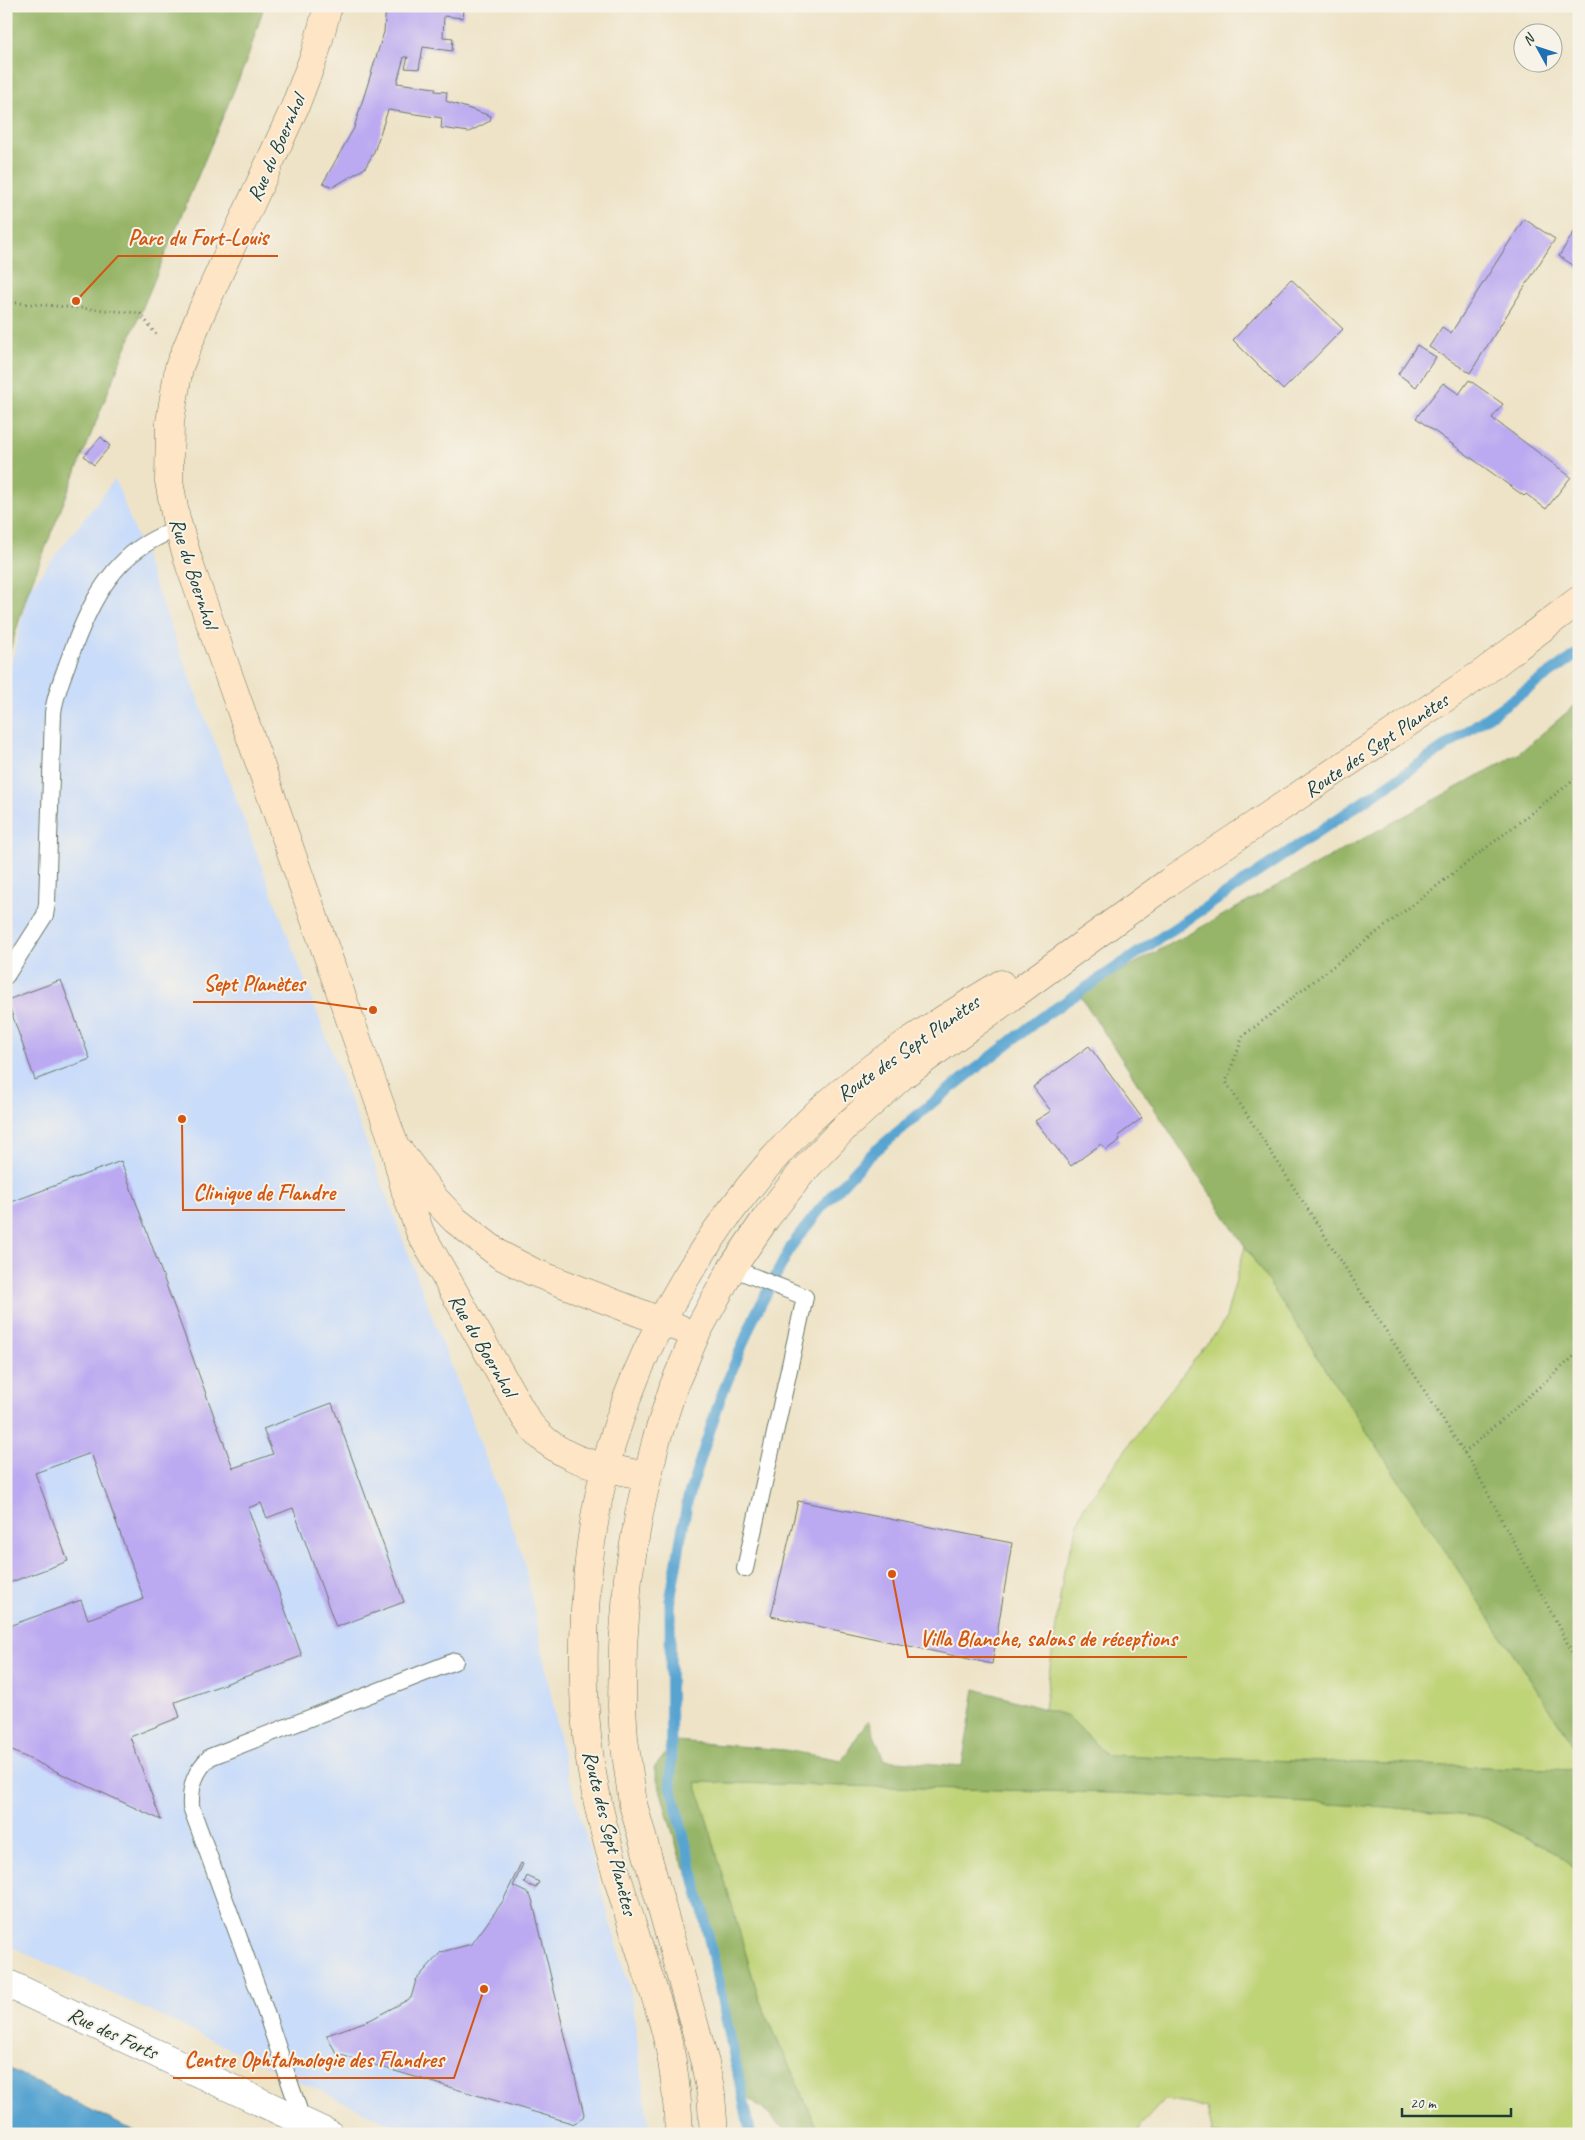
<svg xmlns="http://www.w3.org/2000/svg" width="1585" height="2140" font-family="Caveat,sans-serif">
<rect width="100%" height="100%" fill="#f7f3e8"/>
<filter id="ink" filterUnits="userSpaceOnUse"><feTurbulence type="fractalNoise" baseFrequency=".02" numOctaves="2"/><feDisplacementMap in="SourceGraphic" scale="10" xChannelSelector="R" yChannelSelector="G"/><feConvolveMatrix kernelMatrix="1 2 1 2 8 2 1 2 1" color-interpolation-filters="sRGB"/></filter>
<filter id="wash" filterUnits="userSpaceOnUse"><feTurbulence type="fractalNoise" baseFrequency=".0096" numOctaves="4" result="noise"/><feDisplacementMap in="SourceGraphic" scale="20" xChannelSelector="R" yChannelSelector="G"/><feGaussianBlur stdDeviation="1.12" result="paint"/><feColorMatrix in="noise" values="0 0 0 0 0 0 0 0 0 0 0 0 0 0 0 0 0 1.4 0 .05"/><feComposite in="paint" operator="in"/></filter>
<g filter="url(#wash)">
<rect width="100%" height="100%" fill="#eee3c7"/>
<path fill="#c9dcf9" d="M115,479L523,1556L565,1764L631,1993L650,2134H412L6,1944V683L29,589Z"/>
<path fill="#bfd377" stroke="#6f8856" d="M1245,1246L1579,1754V1770L1106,1755L1068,1716L1044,1709L1064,1570L1083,1508L1153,1412L1225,1321Z
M695,1782L1114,1793L1389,1807L1486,1818L1559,1854L1579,1873V2134H1211L1212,2130L1207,2109L1182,2102L1164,2100L1142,2124L1138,2134H900L886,2131L864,2134H820L759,1999Z"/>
<path fill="#97b568" stroke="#5b794e" d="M6,6H264L248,57L124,352L29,589L6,663Z
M1579,702V1754L1079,994L1518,754Z
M975,1689L1068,1716L1106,1755L1579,1770V1873L1559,1854L1486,1818L1389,1807L1114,1793L696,1782L759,1999L820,2134H791L739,2089L708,1910L680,1858L654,1768L676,1741L784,1750L842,1760L868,1720L884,1760L962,1766Z"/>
<path fill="#59a4d1" stroke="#3c7082" d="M6,2067L139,2134H6Z"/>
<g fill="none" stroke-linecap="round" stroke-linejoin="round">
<path stroke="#59a4d1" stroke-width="11" d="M750,2130L704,1916L671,1786L670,1601L688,1498L720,1399L754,1317L792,1245L820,1209L866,1159L932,1103L1041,1018L1446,746L1579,653"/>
</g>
<g id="blocks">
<path fill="#bba9f1" d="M386,6H458V9L464,10L463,18L444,16L443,37L453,38L452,51L423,47L419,69L405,68L408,57H404L397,83L435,88V91L447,92L446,101L491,116L490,121L469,132L441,128L442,118L388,110L374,152L365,168L333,187L323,183L354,128L384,32Z
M1524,219L1555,239L1470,373L1429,347L1442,327L1451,333Z
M1576,229L1579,230V269L1559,256Z
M1291,279L1343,329L1283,390L1233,340Z
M1417,345L1436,357L1416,387L1398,374Z
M1469,380L1503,404L1492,418L1571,477L1546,509L1526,494L1524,496L1416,418L1443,383L1459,394Z
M101,437L110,446L94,465L84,456Z
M61,980L90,1059L35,1080L7,1000Z
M1089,1046L1142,1118L1118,1136L1120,1140L1106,1150L1101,1144L1071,1166L1035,1121L1051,1111L1033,1087Z
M121,1161L233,1468L273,1454L263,1429L332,1403L404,1602L336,1627L293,1508L267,1518L261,1503L248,1508L302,1656L175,1702L180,1717L130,1737L161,1820L6,1748V1627L81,1600L88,1619L144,1599L91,1453L35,1473L68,1561L6,1584V1204Z
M798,1501L1012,1543L992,1664L771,1616Z
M521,1863L523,1864L513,1886L529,1894L532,1899L584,2114L583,2117L575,2124L337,2054L327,2037V2035L370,2020L411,1998L416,1980L441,1952L472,1944L503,1901Z
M527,1876L539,1882L536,1888L524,1883Z"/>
</g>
</g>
<g filter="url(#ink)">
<use href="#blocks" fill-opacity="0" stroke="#677767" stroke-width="1"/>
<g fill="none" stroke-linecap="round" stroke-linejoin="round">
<defs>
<path id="lane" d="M6,976L45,915L47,904L53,713C55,695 62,679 68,662C83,621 101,576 138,549C150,540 165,534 178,527
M732,1268L805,1297L745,1569
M303,2122L260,1995L191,1807C190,1786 195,1771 210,1757L455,1661"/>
<path id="street" d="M6,1983L329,2134"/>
<path id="secondary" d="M328,6L315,54L294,109L201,313L179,367L170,422L169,481L176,519L190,566L393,1141L406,1193L420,1232L526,1419C556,1462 599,1466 647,1476
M401,1153L435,1199L455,1220L500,1255L533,1272L679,1328
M679,2134C678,2109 676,2085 672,2061C666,2026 654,1992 643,1959C622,1893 600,1828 590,1760C584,1720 583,1680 584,1641C585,1583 591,1525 605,1469C637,1340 713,1217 807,1123C864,1067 933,1025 1001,984
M714,2134L711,2094L705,2063L633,1804L624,1739L622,1707L623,1646L628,1578L640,1509L656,1441L674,1385L696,1334L732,1268L766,1218L803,1171L845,1127L902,1076L1169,882L1484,672L1579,600"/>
</defs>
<use href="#lane" stroke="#677767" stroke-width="18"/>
<use href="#street" stroke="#677767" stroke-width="29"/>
<use href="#secondary" stroke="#677767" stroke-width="29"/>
<path stroke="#677767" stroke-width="3" stroke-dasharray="1 4" stroke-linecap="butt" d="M6,302L140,313L157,336
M1579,776L1243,1036L1226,1082L1476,1471L1579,1665
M1464,1453L1579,1352"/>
<use href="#lane" stroke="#fff" stroke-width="16"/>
<use href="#street" stroke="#fff" stroke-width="28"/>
<use href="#secondary" stroke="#fde5c5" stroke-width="28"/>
</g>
</g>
<g text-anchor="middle" stroke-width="4" stroke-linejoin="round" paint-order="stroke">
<g font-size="21" fill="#1f3d34" stroke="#f7f3e8">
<text transform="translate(276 148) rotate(-66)" y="7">Rue du Boernhol</text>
<text transform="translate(194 573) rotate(72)" y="7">Rue du Boernhol</text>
<text transform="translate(1376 745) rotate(-34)" y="7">Route des Sept Planètes</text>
<text transform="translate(908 1048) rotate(-35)" y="7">Route des Sept Planètes</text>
<text transform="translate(483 1345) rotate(60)" y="7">Rue du Boernhol</text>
<text transform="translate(610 1833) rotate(76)" y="7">Route des Sept Planètes</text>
<text transform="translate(113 2033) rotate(25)" y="7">Rue des Forts</text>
</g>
</g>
<path fill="none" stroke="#d45610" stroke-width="2" d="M76 301L118 256H278M373 1010L315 1002H193M182 1119L183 1210H345M892 1574L908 1657H1187M484 1989L454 2078H173"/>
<g fill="#d45610" stroke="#f7f3e8" stroke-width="2">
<circle cx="76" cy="301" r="5"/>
<circle cx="373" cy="1010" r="5"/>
<circle cx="182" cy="1119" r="5"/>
<circle cx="892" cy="1574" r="5"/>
<circle cx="484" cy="1989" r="5"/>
</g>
<g font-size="22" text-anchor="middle" font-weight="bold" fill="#d45610" stroke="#f7f3e8" stroke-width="4" stroke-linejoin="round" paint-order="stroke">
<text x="198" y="245">Parc du Fort-Louis</text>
<text x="254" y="991">Sept Planètes</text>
<text x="264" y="1200">Clinique de Flandre</text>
<text x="1048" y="1646">Villa Blanche, salons de réceptions</text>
<text x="314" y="2067">Centre Ophtalmologie des Flandres</text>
</g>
<rect width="1585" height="2140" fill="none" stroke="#f7f3e8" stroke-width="25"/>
<g transform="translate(1538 48) rotate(310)"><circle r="24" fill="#f7f3e8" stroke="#a1aaa0"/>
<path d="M0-4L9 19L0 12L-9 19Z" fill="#1f6fb2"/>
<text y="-8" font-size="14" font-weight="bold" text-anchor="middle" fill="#1f3d34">N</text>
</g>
<path d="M1402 2108v8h109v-8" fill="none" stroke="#1f3d34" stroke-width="2.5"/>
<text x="1410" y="2108" font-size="15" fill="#1f3d34" stroke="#f7f3e8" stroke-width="4" paint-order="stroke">20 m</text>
</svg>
